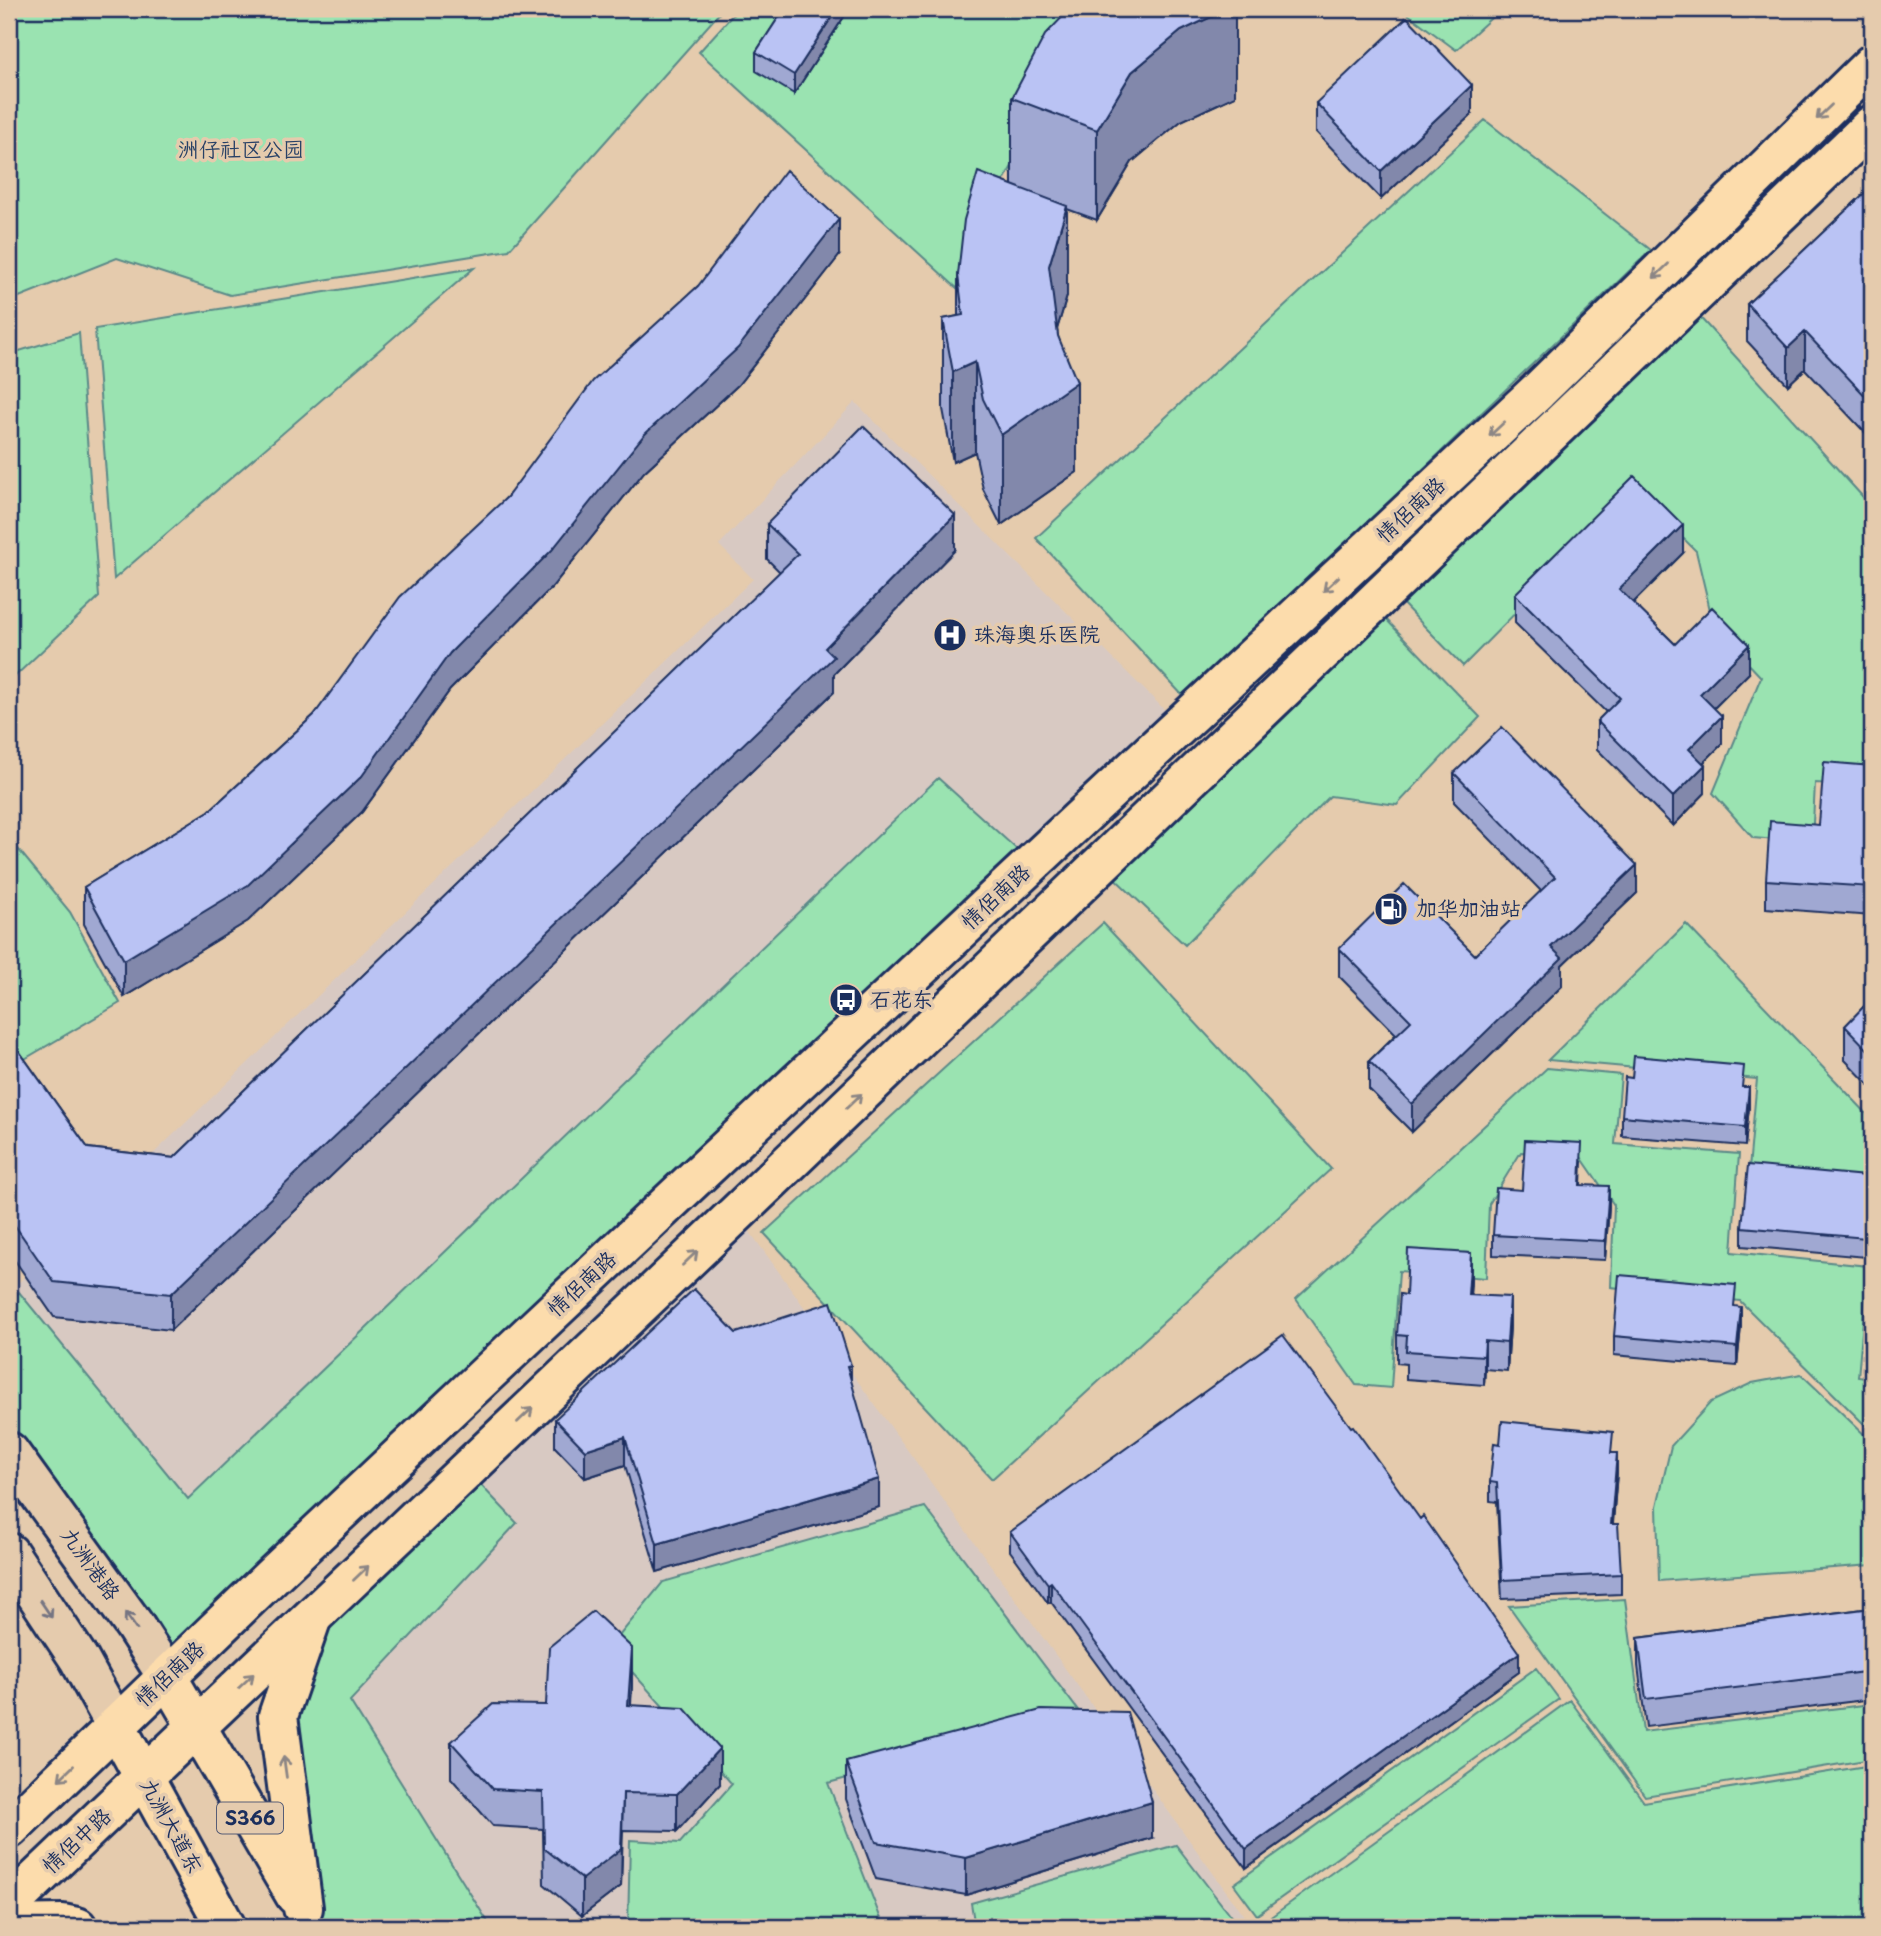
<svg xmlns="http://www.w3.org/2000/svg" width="1881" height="1936" font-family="'Playpen Sans','LXGW WenKai TC',sans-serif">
<rect width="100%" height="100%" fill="#e5cbad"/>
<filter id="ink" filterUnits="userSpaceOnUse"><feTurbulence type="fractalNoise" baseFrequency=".0143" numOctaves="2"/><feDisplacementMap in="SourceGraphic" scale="14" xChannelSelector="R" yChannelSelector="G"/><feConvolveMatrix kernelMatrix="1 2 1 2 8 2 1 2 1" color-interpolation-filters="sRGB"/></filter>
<g filter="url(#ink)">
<path fill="#d8c9c2" d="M855,402L1180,725L168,1677L9,1454V1292L753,579L719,545Z
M737,1214L1252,1927H315L303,1908L312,1620Z"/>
<path fill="#9ae3b1" stroke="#5a8988" stroke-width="2" d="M9,9H723L509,250L230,295L117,258L9,301Z
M738,9H1199L1037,121L996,195L959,290L699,52Z
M1401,9H1501L1456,50Z
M1485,120L1651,250L1185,698L1036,538Z
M474,268L114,579L95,329Z
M1696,313L1872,507V786L1815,783L1812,843L1753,838L1713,793L1761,677L1714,627L1696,551L1636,491L1463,666L1399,600Z
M79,333L99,597L9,682V354Z
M1381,614L1480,717L1397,805L1330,796L1185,945L1108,872Z
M938,778L1022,854L168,1665L9,1441V1302L19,1292L188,1499Z
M9,838L70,912L120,1003L16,1064L9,1055Z
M1103,923L1331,1169L992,1479L764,1233Z
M1686,924L1872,1119V1189L1748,1180L1757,1079L1548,1060Z
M1547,1068L1621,1075L1615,1144L1739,1154L1732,1252L1868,1266L1858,1377L1872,1379V1432L1740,1301L1611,1287L1614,1205L1581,1157L1521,1152L1489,1204L1486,1278L1399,1271L1391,1388L1356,1385L1296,1299Z
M1801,1374L1872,1442V1565L1659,1581L1657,1506L1671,1446L1711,1402L1752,1383Z
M477,1481L517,1523L350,1701L491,1927H326L312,1905L288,1714L324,1623Z
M925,1507L1083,1717L828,1783L884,1927H628L630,1840L680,1843L732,1784L610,1647L663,1582Z
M1625,1599L1643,1732L1872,1704V1759L1645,1796L1509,1606Z
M1536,1668L1559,1699L1257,1915L1234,1884Z
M1570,1700L1644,1802L1872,1765V1927H1257Z
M1176,1845L1239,1927H975L971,1903Z"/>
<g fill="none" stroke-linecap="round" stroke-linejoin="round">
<defs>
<path id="secondary" d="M9,1452L134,1625L168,1678
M9,1553L79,1659L116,1726"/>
<path id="primary" d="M168,1678L295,1895
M116,1726L226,1927
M303,1908L278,1716L311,1620
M9,1925L63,1924L77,1927"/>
<path id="highway" d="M9,1829L273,1575L691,1182L1538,391L1872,64
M9,1905L738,1212L1872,125"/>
</defs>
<use href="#secondary" stroke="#1b2f5e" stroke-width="44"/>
<use href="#primary" stroke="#1b2f5e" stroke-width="44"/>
<use href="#highway" stroke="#1b2f5e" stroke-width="44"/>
<use href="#secondary" stroke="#e5cbad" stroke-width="38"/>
<use href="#primary" stroke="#fcdcac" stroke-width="38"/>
<use href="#highway" stroke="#fcdcac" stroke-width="38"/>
</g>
<path fill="#a0a8d2" stroke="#1b2f5e" stroke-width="2" d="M784,9H849L794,94L756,71V52Z
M1235,9V96L1181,121L1132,162L1097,220L1067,209V296L1057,329L1077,472L1001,525L983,489L975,452L953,462L943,409V319L958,316V275L1012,185V98Z
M1316,103L1472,114L1381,199L1316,132Z
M1872,186V440L1805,369L1788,385L1747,341V304Z
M839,256L738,385L644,472L552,587L450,690L362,812L248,921L124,997L84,924V887L209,811L314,715L507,497L698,286Z
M767,524L955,550L834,674V692L171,1330L54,1317L9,1252V1037L88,1148L174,1158L780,572L767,559Z
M1683,553L1633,603L1675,644L1749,673L1714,708L1722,744L1703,763L1705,793L1673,826L1597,749V721L1606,712L1515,623V594Z
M1872,766L1871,830H1872V916L1766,908V880L1819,825Z
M1454,773L1637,893L1562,965V986L1412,1132L1369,1089V1061L1396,1034L1339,976V948L1475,955L1541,891L1454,802Z
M1872,998V1088L1845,1060V1026Z
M1744,1087L1749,1107L1745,1146L1622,1136V1116Z
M1582,1162L1581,1185L1609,1206L1605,1260L1493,1255V1235L1522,1190Z
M1865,1198L1869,1217L1866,1257L1742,1246V1227Z
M1471,1281L1470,1295L1510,1326L1507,1371L1485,1369L1484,1385L1406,1379V1364L1397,1363V1335L1406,1295Z
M1736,1307L1741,1326L1737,1366L1614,1355V1336Z
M1872,1312V1371L1863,1370V1351Z
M736,1333L851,1382L879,1507L657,1572L625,1465L585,1478L555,1447V1419Z
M1612,1453L1617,1472L1613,1524L1621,1574V1594L1502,1599L1497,1502L1490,1501V1482Z
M1010,1532L1519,1672L1246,1868L1051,1602L1048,1603L1010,1551Z
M1872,1608V1699L1646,1727L1638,1666V1638Z
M632,1684L631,1705L720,1784L677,1831L623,1830L621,1886L582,1916L544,1884L543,1829L493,1826L451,1778V1742L546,1705Z
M846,1762L1152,1838L966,1895L876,1879L846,1799Z"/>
<path fill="#8288ab" stroke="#1b2f5e" stroke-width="2" d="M837,9H849L794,94V75Z
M1228,9H1235V96L1181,121L1132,162L1097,220V130L1132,72L1181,31Z
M1472,85V114L1381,199V171Z
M1067,206V296L1049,356V266Z
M839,219V256L738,385L644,472L552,587L450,690L362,812L248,921L124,997V960L450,653L644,435Z
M1805,332V369L1788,385V348Z
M975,362V452L953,462V372Z
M1077,382V472L1001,525V435Z
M955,515V550L834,674V692L171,1330V1294L825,648Z
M1683,525V553L1619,617V589Z
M1749,645V673L1700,722V694Z
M1722,716V744L1689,777V749Z
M1705,765V793L1673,826V797Z
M1872,788V816L1869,858V829Z
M1637,865V893L1562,965V986L1412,1132V1104L1551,947Z
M1749,1087V1107L1745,1146V1127Z
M1609,1186V1206L1605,1260V1241Z
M1869,1198V1217L1866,1257V1238Z
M1471,1253V1281L1468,1323V1295Z
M1510,1297V1326L1507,1371V1343Z
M1741,1307V1326L1737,1366V1347Z
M1485,1341V1369L1484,1385V1356Z
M851,1365V1393L847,1366Z
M625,1437V1465L585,1478V1450Z
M1617,1453V1472L1611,1543V1524Z
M879,1479V1507L657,1572V1544Z
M1051,1582V1602L1048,1603V1584Z
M632,1648V1684L628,1742V1705Z
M1519,1653V1672L1246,1868V1849Z
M720,1748V1784L677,1831V1794Z
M623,1793L621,1886L582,1916V1879Z
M1152,1802V1838L966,1895V1858Z"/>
<path fill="#bac3f4" stroke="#1b2f5e" stroke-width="2" d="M784,9H837L794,75L756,52Z
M1070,9H1228L1181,31L1132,72L1097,130L1012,98L1045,35Z
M1407,17L1472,85L1381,171L1316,103Z
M786,170L839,219L738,348L644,435L552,550L450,653L362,776L248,885L124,960L84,887L209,811L314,715L400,597L507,497L593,381L698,286Z
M978,172L1067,206L1049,266L1058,336L1077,382L1001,435L983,399L975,362L953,372L943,319L963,315L958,275L964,220Z
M1872,186V403L1805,332L1788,348L1747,304Z
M863,426L955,515L825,648L834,657L171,1294L54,1282L9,1217V1037L88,1148L174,1158L798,554L767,524Z
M1634,476L1683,525L1619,589L1675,644L1712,607L1749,645L1700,694L1722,716L1689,749L1705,765L1673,797L1597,721L1620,698L1515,594Z
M1502,727L1637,865L1551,947L1562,958L1412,1104L1369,1061L1411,1021L1339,948L1404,884L1475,955L1555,877L1454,773Z
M1824,762L1872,766V788L1869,829L1872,830V887L1766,880L1770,821L1819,825Z
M1872,998V1054L1845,1026Z
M1634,1056L1744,1066L1742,1087H1749L1745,1127L1622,1116L1625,1077L1632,1078Z
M1525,1140L1582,1143L1580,1185L1609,1186L1605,1241L1493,1235L1496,1188L1522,1190Z
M1748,1165L1865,1176L1863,1197L1869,1198L1866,1238L1742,1227Z
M1408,1249L1471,1253L1468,1295L1510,1297L1507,1343L1485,1341L1484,1356L1406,1351L1407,1336L1397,1335L1400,1294L1406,1295Z
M1619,1275L1736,1285L1734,1306L1741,1307L1737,1347L1614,1336Z
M694,1289L736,1333L831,1302L851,1365L847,1366L879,1479L657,1544L625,1437L585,1450L555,1419Z
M1867,1312H1872V1352L1863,1351Z
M1283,1335L1351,1427L1353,1426L1420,1519L1423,1516L1519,1653L1246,1849L1051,1582L1048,1584L1010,1532Z
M1502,1421L1613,1432L1611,1453H1617L1611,1524H1618L1621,1574L1502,1580L1497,1483L1490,1482L1494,1443L1500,1444Z
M1872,1608V1671L1646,1699L1638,1638Z
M593,1611L632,1648L628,1705L684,1708L720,1748L677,1794L623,1793L621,1849L582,1879L544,1848L543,1792L493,1789L451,1742L493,1704L546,1705L549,1647Z
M1041,1710L1127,1712L1152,1802L966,1858L876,1842L846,1762Z
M995,1918L1029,1922L1037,1927H949L959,1921Z"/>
<defs><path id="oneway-shaft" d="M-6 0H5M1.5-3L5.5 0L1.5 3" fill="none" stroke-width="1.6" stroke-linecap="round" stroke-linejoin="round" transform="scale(1.75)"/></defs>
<g stroke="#8c8685">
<use href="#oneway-shaft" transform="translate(1824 112) rotate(136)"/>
<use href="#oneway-shaft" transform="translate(1661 271) rotate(136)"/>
<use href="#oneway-shaft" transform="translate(1497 429) rotate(137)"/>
<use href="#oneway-shaft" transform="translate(1331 584) rotate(137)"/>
<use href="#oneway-shaft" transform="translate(854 1101) rotate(-44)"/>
<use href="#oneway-shaft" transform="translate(690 1258) rotate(-44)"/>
<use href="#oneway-shaft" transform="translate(525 1415) rotate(-44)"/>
<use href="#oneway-shaft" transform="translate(361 1573) rotate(-44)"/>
<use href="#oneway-shaft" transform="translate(246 1681) rotate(-43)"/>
<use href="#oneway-shaft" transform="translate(285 1767) rotate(-98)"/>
<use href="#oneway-shaft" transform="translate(66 1773) rotate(136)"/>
</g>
<g stroke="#767582">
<use href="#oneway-shaft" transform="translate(46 1609) rotate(56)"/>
<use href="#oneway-shaft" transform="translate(131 1621) rotate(-125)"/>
</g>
</g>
<defs>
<symbol id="hospital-disc" viewBox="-11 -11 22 22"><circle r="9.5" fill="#1b2f5e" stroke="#e5cbad"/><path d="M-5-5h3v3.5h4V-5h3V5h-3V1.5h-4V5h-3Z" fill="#fff"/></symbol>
<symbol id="fuel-disc" viewBox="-11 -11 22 22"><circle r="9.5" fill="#1b2f5e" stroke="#e5cbad"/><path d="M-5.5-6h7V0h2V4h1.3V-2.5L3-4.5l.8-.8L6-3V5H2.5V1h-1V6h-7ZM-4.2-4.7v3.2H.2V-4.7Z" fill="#fff"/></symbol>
<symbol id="bus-disc" viewBox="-11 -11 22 22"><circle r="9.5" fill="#1b2f5e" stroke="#e5cbad"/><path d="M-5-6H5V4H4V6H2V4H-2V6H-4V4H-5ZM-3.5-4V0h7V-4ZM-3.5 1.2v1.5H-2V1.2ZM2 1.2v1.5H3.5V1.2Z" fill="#fff"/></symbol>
</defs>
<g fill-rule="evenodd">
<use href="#hospital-disc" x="931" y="616" width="38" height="38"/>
<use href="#fuel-disc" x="1372" y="890" width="38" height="38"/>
<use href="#bus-disc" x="827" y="981" width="38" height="38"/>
</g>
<g text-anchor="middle" stroke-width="7" stroke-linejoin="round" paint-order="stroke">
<rect fill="#e5cbad" stroke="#585e76" stroke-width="2" x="217" y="1802.5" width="66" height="31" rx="5"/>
<g font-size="19" font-weight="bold" fill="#1b2f5e">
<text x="250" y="1825">S366</text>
</g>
<g font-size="21" fill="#284166" stroke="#e5cbad">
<text x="241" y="157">洲仔社区公园</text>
</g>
<g font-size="21" fill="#1b2f5e" stroke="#e5cbad">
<text transform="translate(1411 510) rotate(-43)" y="7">情侣南路</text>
<text transform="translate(996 897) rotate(-43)" y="7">情侣南路</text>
<text transform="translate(582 1284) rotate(-43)" y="7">情侣南路</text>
<text transform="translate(90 1564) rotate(54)" y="7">九洲港路</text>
<text transform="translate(170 1674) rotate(-43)" y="7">情侣南路</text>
<text transform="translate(171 1826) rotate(61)" y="7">九洲大道东</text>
<text transform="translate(77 1841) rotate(-43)" y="7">情侣中路</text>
</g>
<g font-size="21" fill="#1b2f5e" stroke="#e5cbad" text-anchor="start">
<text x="974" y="642">珠海奥乐医院</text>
<text x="1416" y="916">加华加油站</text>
<text x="870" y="1007">石花东</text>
</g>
</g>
<rect width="1881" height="1936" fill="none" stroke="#e5cbad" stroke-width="35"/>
<rect x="18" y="18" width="1846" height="1901" fill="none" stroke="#1b2f5e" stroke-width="2.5" filter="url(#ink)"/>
</svg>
